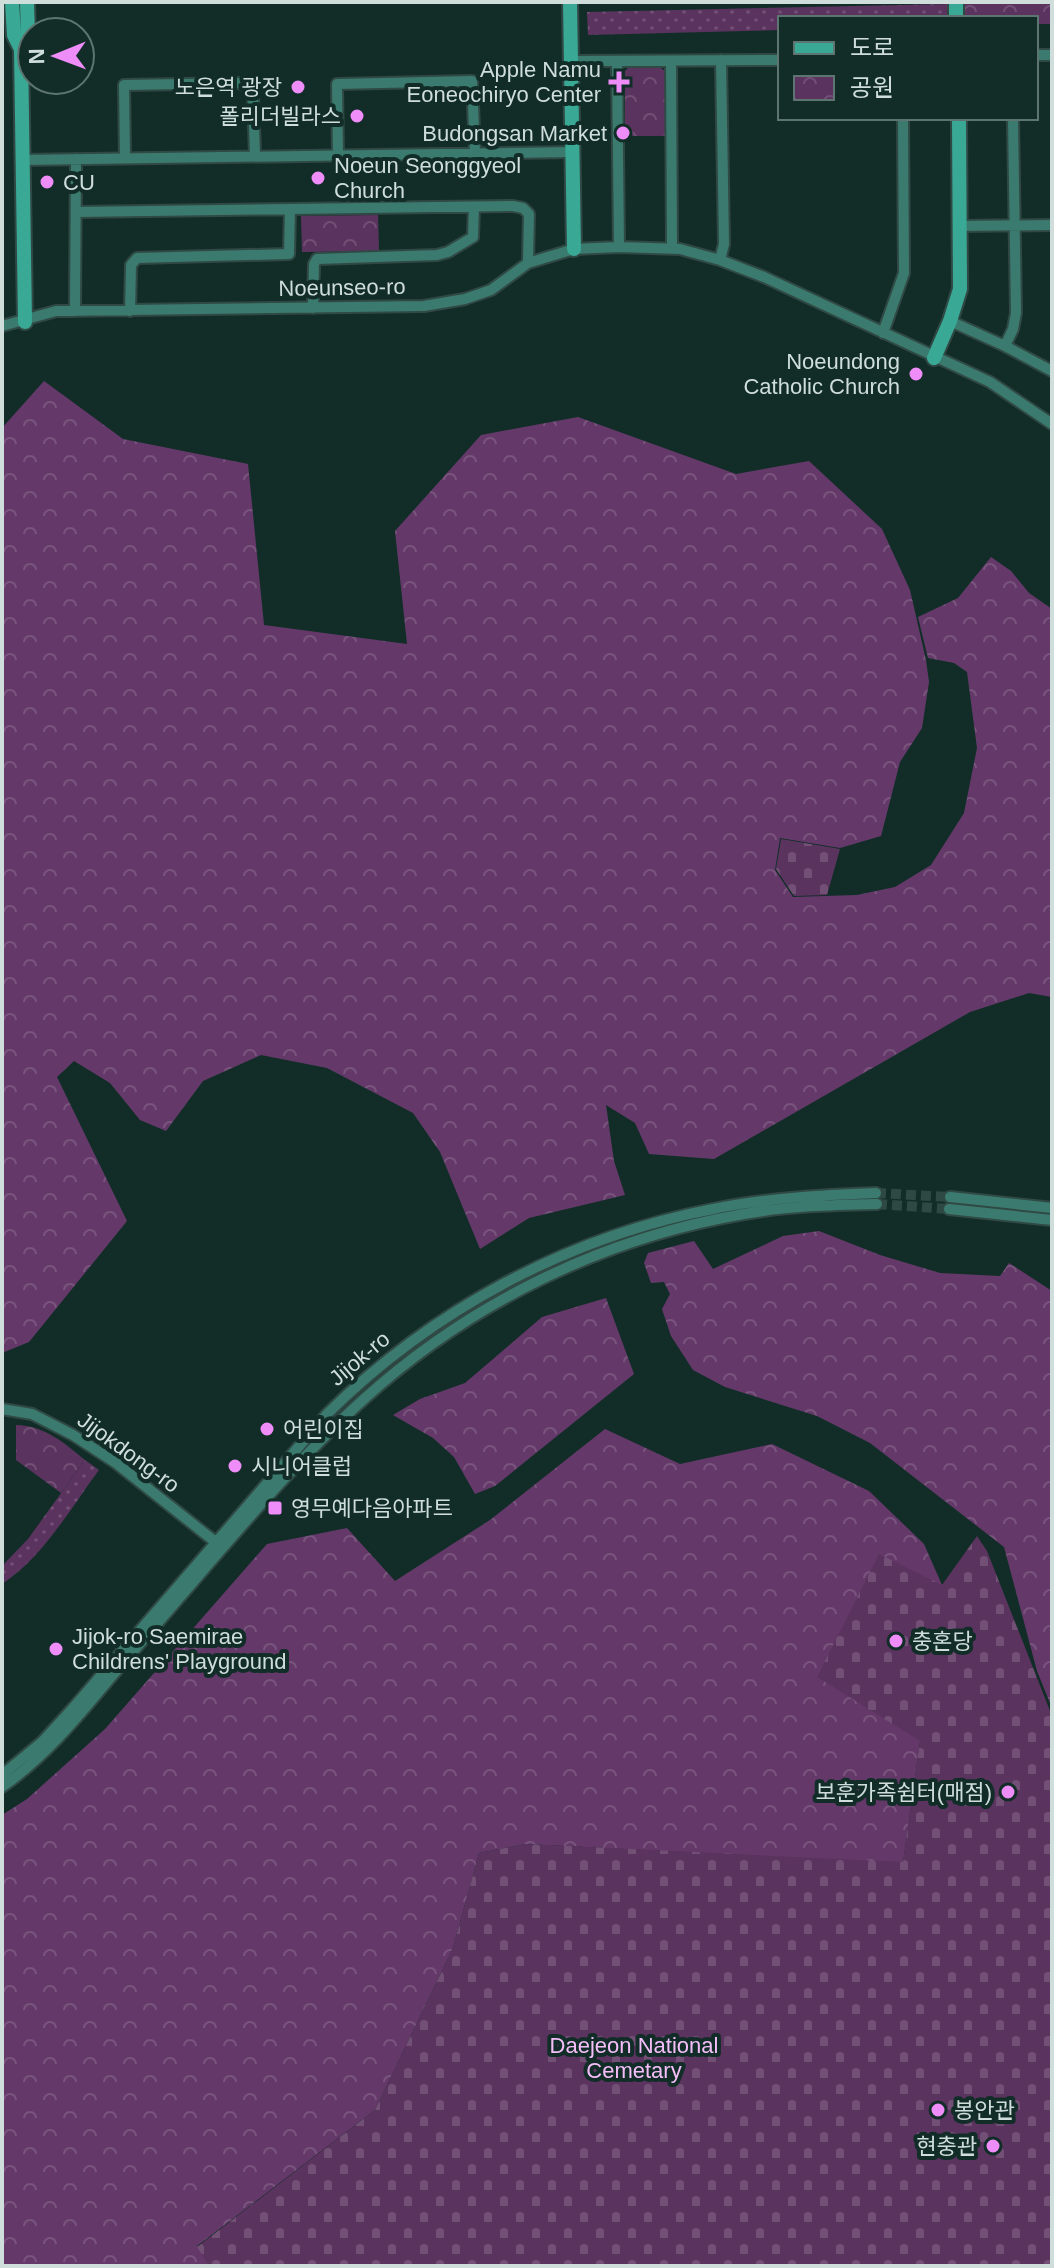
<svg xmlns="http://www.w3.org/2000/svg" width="1054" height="2268" font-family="Helvetica,'Noto Sans KR',sans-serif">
<defs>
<pattern id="grass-dots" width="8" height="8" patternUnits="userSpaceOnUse" patternTransform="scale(2)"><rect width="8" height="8" fill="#5b335f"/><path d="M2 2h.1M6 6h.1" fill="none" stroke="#725075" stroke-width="1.8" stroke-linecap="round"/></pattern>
<pattern id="forest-crowns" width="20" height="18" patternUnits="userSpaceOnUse" patternTransform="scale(2)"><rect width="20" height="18" fill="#643969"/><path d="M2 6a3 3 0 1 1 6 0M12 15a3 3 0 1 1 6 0" fill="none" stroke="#79557e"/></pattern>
<pattern id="cemetery-stones" width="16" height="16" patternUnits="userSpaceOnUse" patternTransform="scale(2)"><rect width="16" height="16" fill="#5b335f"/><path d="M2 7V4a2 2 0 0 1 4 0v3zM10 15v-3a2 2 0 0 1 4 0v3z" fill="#725075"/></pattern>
<pattern id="park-crowns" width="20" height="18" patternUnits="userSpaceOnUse" patternTransform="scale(2)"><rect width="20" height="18" fill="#5b335f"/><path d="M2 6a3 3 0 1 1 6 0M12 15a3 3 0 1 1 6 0" fill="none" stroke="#725075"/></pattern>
</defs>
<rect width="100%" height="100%" fill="#122d28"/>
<path fill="url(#grass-dots)" d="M948,4L947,18H780V30L588,35L587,12Z
M85,1460L99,1470C70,1509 43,1557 2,1584V1566L28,1539Z"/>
<path fill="url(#forest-crowns)" d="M44,381L123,439L248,464L264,625L407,644L395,531L481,435L578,417L736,474L809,461L882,529L910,590L926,660L929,682L922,728L900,762L881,836L840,848L780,838L775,870L793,897L857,895L895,887L931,865L964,813L977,748L967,672L954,663L928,658L918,617L958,598L991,557L1011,571L1029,593L1052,609V997L1029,993L970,1012L714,1159L649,1154L635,1123L606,1105L614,1161L625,1195L529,1218L480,1249L440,1152L413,1113L327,1068L261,1055L203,1081L166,1131L140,1120L110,1083L74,1061L57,1077L127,1221L29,1342L2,1353V428Z
M819,1231L880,1255L940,1273L1000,1276L1009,1263L1052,1291V1708L1037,1671L1004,1547L870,1443L817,1416L725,1387L693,1370L671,1336L662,1309L670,1294L664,1282L651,1283L644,1263L648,1253L694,1241L713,1269L783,1236Z
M606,1298L634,1374L495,1486L475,1494L454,1457L433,1438L393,1415L420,1399L465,1383L542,1317Z
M605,1429L680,1464L772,1444L869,1491L924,1544L942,1585L903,1863L526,1844L479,1853L453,1948L375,2110L197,2246L210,2266H2V1815L27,1799L105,1729L267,1544L347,1528L395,1581L490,1520Z"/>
<path fill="url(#cemetery-stones)" d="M781,839L840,849L827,895L794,896L776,869Z
M977,1536L987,1551L1052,1716V2266H210L197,2247L375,2110L453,1948L479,1853L526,1844L903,1862L920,1741L817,1677L879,1554L942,1585Z"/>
<path fill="url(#park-crowns)" d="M965,2H1052V24H1036V18H964Z
M629,67L661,68L666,72V136H625V71Z
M378,215L379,251L302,252L301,216Z
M16,1425C45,1426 63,1442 85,1460L61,1493L16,1460Z"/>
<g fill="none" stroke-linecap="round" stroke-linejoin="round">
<path stroke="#2e4843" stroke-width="10" stroke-dasharray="10 5" stroke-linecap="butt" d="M876,1193L950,1197
M877,1204L949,1209"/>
<defs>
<path id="street" d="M1036,55H1052
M571,61L780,60
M671,61L672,248
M617,62L619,247
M338,155L337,84L472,81L475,153
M125,158L124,85L242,83L253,95L255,156
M22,160L573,152
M76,212L513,206L523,208L529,214L528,263
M961,226L1052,225
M720,260L724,244L721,60
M313,308L314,264L317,259L437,255L448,252L473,237L474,207
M75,311L76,159
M130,311L131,265L137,258L289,254L290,210
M950,321L1005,346L1052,371
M2,326L56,311L424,306L465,299L491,290L528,263L574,249L619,247L680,249L720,260L764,277L990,382L1052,424
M883,333L904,273L903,118
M1005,346L1013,329L1016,313L1013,118
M950,1197L1052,1208
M949,1209L1052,1220
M2,1409L32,1414L73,1435L116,1463L218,1544
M116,1463L126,1453
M2,1775L42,1742L73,1708L327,1414C432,1310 568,1237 713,1209C767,1198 822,1195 876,1193
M2,1787C45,1757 78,1717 112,1676C137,1647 162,1618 187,1589C243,1524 300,1457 364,1399C470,1303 603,1238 744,1214C788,1206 832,1205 877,1204"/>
<path id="secondary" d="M12,2L14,35L21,49L25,322
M570,2L574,249
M956,2V18
M21,49L28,36L27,2
M934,358L950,321L960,289L959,118"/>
</defs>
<use href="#street" stroke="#304945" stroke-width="14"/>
<use href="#secondary" stroke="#304945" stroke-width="18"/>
<use href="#street" stroke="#3b7a6e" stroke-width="10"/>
<use href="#secondary" stroke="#39a996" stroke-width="14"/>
</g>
<g fill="#ee8cf8" stroke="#122d28" stroke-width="3">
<path d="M615 70h8v8h8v8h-8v8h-8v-8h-8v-8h8z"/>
<circle cx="298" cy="87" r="8"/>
<circle cx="357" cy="116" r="8"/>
<circle cx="623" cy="133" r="8"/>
<circle cx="318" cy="178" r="8"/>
<circle cx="47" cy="182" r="8"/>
<circle cx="916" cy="374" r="8"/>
<circle cx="267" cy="1429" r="8"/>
<circle cx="235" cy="1466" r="8"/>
<rect x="267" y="1500" width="16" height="16" rx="4"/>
<circle cx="896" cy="1641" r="8"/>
<circle cx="56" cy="1649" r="8"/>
<circle cx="1008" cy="1792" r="8"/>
<circle cx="938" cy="2110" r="8"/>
<circle cx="993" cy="2146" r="8"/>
</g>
<g text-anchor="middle" stroke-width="8" stroke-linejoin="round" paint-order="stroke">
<g font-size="22" fill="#cfdedb" stroke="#122d28" text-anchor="start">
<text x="601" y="77" text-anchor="end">Apple Namu<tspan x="601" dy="25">Eoneochiryo Center</tspan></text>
<text x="282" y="95" text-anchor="end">노은역 광장</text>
<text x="341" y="124" text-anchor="end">폴리더빌라스</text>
<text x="607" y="141" text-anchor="end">Budongsan Market</text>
<text x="334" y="173">Noeun Seonggyeol<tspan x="334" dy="25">Church</tspan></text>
<text x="63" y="190">CU</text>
<text x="900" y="369" text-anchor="end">Noeundong<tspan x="900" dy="25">Catholic Church</tspan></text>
<text x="283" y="1437">어린이집</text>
<text x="251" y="1474">시니어클럽</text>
<text x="291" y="1516">영무예다음아파트</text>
<text x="72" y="1644">Jijok-ro Saemirae<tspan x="72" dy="25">Childrens' Playground</tspan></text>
<text x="912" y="1649">충혼당</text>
<text x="992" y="1800" text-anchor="end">보훈가족쉼터(매점)</text>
<text x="954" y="2118">봉안관</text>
<text x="977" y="2154" text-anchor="end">현충관</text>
</g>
<g font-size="22" fill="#cfdedb" stroke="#122d28">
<text transform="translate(342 287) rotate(-1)" y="8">Noeunseo-ro</text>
<text transform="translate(359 1358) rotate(-40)" y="8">Jijok-ro</text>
<text transform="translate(129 1452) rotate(36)" y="8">Jijokdong-ro</text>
</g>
<g font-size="22" fill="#f4bef9" stroke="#122d28">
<text x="634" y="2053">Daejeon National<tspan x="634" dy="25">Cemetary</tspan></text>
</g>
</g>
<rect width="1054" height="2268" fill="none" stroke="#cfdedb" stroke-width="8"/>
<rect x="778" y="16" width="260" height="104" fill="#122d28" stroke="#5e7470" stroke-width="2"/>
<rect x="794" y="42" width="40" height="12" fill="#39a996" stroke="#5e7470" stroke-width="2"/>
<text x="850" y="56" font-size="24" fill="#cfdedb">도로</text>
<rect x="794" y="76" width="40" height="24" fill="url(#park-crowns)" stroke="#5e7470" stroke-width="2"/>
<text x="850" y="96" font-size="24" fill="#cfdedb">공원</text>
<g transform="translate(56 56) rotate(269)"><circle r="38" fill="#122d28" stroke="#5e7470" stroke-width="2"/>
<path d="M0-6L14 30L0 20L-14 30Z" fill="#ee8cf8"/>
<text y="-12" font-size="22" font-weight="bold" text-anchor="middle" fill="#cfdedb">N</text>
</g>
</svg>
